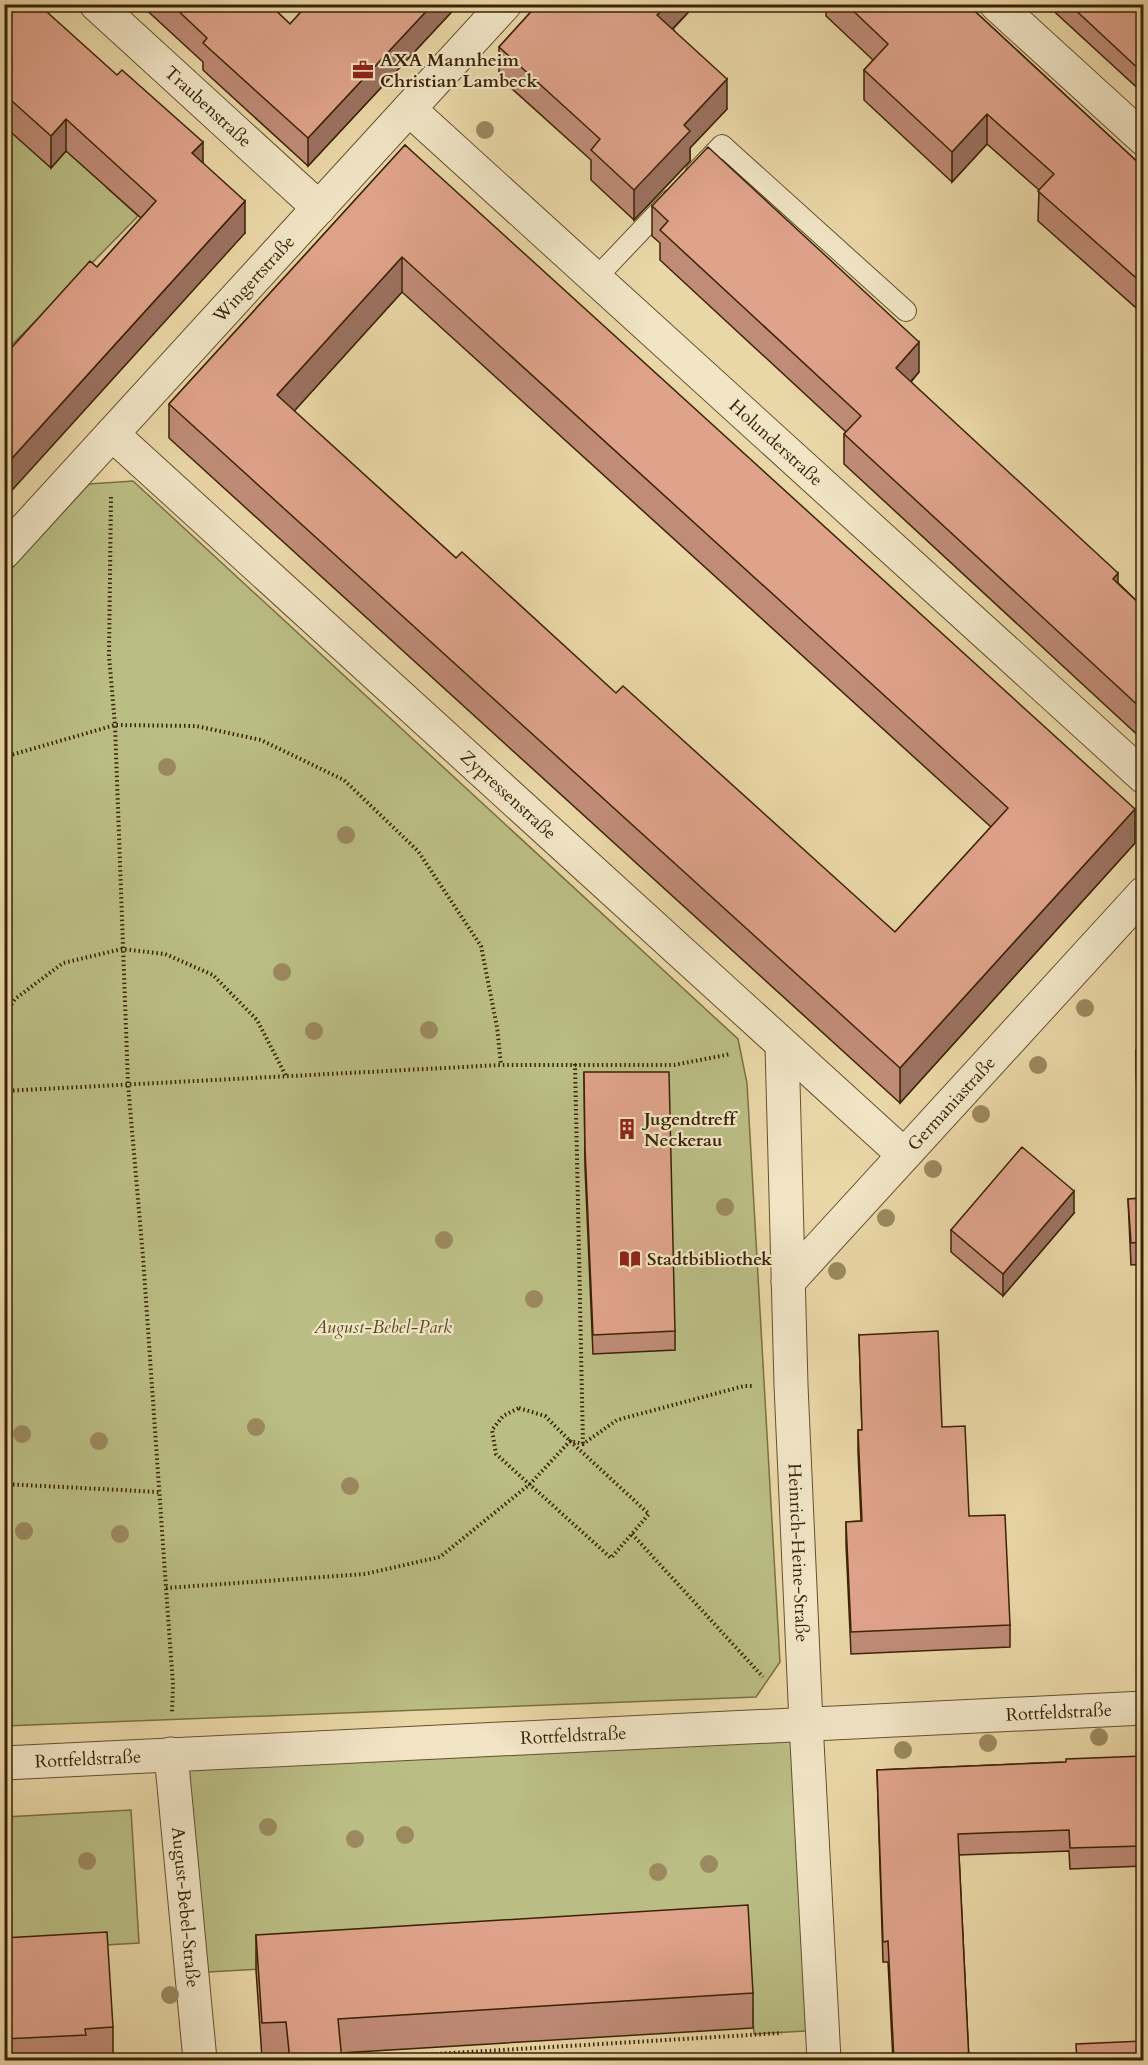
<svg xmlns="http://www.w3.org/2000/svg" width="1148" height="2065" font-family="Cardo,serif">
<rect width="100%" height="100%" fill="#ead7a7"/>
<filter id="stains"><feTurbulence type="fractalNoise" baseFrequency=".00333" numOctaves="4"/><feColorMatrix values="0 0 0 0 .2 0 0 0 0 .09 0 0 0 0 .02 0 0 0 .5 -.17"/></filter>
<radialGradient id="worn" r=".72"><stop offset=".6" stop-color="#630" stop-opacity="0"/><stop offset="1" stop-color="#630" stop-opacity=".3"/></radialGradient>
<path fill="#babd84" stroke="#7a7044" stroke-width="1.5" d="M5,104L81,134L107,188L138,216L5,352Z
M133,481L738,1039L747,1083L780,1662L756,1697L5,1726L4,577L89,484Z
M806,1723L822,2030L754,2034L748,1940L192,1973L171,1754Z
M131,1810L139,1943L5,1951V1817Z"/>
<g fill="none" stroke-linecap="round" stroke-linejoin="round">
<defs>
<path id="lane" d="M696,172L722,145L906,311
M595,279L670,200"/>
<g id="street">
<path id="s1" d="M96,4L319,208"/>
<path d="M996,4L1144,139"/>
<path id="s2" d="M409,109L1144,777"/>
<path id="s3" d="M112,434L904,1155"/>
<path id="s4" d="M4,552L505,4"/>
<path id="s5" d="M782,1045L791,1385L806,1723L824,2060"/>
<path id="s6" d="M788,1282L1144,893"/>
<path id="s7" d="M171,1754L200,2060"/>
<path id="s8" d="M4,1763L1144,1708"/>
</g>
</defs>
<use href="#lane" stroke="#66502d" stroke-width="22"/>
<use href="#street" stroke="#66502d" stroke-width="35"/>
<path stroke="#3a2304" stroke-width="4" stroke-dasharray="1.5 3" stroke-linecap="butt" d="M111,497L109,656L115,725L128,1084L143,1257L166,1588L173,1685L172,1714
M4,757L115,725L196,726L261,740L344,780L418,851L481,946L497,1027L501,1065
M4,1016L15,999L63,963L122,949L165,954L213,975L257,1020L286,1076
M575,1064L583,1444
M4,1091L501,1065H674L731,1054
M519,1408L545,1416L570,1441L649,1514L611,1558L496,1454L492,1430L503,1416Z
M4,1484L159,1492
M632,1534L763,1677
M166,1588L365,1574L440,1557L530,1484L570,1441L583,1444L617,1420L744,1386H752
M337,2060L782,2033"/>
<use href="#lane" stroke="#f1e5c6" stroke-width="20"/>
<use href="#street" stroke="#f1e5c6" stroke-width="33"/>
</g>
<g fill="#9b895f">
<circle cx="485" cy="130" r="9"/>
<circle cx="167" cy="767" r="9"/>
<circle cx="346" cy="835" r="9"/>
<circle cx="282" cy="972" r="9"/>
<circle cx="1085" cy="1008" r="9"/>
<circle cx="429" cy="1030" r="9"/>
<circle cx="314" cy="1031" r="9"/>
<circle cx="1038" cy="1065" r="9"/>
<circle cx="981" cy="1114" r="9"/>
<circle cx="933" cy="1169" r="9"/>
<circle cx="725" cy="1207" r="9"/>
<circle cx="886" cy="1218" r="9"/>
<circle cx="444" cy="1240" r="9"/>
<circle cx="837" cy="1271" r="9"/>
<circle cx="534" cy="1299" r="9"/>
<circle cx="256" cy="1427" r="9"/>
<circle cx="22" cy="1434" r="9"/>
<circle cx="99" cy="1441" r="9"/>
<circle cx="350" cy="1486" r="9"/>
<circle cx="24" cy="1531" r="9"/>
<circle cx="120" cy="1534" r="9"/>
<circle cx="1099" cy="1737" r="9"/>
<circle cx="988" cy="1743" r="9"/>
<circle cx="903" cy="1750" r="9"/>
<circle cx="268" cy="1827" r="9"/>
<circle cx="405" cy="1835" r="9"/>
<circle cx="355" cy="1839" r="9"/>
<circle cx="87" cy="1861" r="9"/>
<circle cx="709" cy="1864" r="9"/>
<circle cx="658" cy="1872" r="9"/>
<circle cx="170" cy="1995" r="9"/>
</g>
<path fill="#c08c78" stroke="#3a2304" stroke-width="1.5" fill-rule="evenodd" d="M4,4L203,163L245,233L97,267L141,218L66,151L51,168L4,126Z
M140,4H269L290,24L308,4H459L308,166L203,70V62Z
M538,4H696L673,29L727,109L690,148V161L634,220L591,180V160L499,77V47Z
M826,4H967L1143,167V314L1038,221L1039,190L987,144L952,182L864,100V70L873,60L826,16Z
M1046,4H1143V93Z
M405,145L1135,843L900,1103L169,438V404ZM402,292L991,827L895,932L456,558L294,411Z
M652,206L919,372L911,382L1143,607V740L844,464V434L846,432L660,260V243L652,236Z
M1136,1050H1143V1264L1131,1265L1128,1199L1142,1198L1136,1073Z
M584,1072L675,1331V1350L593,1354L585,1167Z
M1074,1213L1003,1296L951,1252V1230Z
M859,1335L942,1427L969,1516L1010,1625V1647L851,1654L846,1544V1522L861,1521L858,1452V1430H862Z
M1143,1756V1866L1070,1869L1069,1851L959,1855L969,2061H893L888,1962H883L877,1770L1066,1762Z
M256,1935L753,1993V2028L341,2053L342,2061H287L286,2056L262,2058L256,1970Z
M4,1938L113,2027V2061H4Z"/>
<path fill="#9c7261" stroke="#3a2304" stroke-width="1.5" d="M433,4H459L308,166V138Z
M668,4H696L657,45V15Z
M727,79V109L690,148V161L634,220V190L684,125Z
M987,114V144L952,182V152Z
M66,119V151L51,168V136Z
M203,142V174L192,153Z
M245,201V233L4,499V467Z
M402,257V292L277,430V395Z
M919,342V372L896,398V368Z
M1118,573V603L1113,579Z
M1135,809V843L900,1103V1068Z
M1074,1191V1213L1003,1296V1274Z"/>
<path fill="#dfa38b" stroke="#3a2304" stroke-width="1.5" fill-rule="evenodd" d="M4,4H38L117,75L122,70L203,142L192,153L245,201L4,467V356L90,261L97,267L156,201L66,119L51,136L4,94Z
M171,4H269L290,24L308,4H433L308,138L203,43L207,38Z
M538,4H668L657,15L727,79L684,125L690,131L634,190L591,150L600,139L499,47Z
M846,4H967L1143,167V284L1038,191L1054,174L987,114L952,152L864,70L888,44Z
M1069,4H1143V73Z
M405,145L1135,809L900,1068L169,404ZM402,257L1008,808L895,932L623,686L616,693L462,552L456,558L277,395Z
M708,147L919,342L896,368L1118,573L1113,579L1143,607V710L844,434L861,416L660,230L668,221L652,206Z
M1136,1050H1143V1242L1131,1243L1128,1199L1143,1198Z
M584,1072H669L675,1331L593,1335L585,1148Z
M1022,1147L1074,1191L1003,1274L951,1230Z
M938,1331L942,1427L965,1426L969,1516L1005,1515L1010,1625L851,1632L846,1522L862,1521L858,1430H862L859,1335Z
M1143,1756V1846L1070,1848L1069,1830L958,1834L969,2061H894L888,1941L883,1942L877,1770L1066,1762V1759Z
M748,1905L753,1993L338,2019L342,2061H290L286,2022L262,2023L256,1935Z
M107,1932L113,2027L85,2029L86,2035L4,2039V1938Z
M1143,2041V2061H1077L1076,2044Z"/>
<defs>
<symbol id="office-bare" viewBox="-9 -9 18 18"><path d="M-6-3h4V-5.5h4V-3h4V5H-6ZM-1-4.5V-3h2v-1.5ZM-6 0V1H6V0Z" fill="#8f2418" stroke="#f1e5c6" stroke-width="2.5" paint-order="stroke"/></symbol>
<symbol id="building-bare" viewBox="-9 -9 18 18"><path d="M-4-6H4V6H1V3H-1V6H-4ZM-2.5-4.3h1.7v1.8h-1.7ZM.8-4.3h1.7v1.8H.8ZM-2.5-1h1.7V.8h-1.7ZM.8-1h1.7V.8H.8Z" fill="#8f2418" stroke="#f1e5c6" stroke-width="2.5" paint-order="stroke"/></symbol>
<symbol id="library-bare" viewBox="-9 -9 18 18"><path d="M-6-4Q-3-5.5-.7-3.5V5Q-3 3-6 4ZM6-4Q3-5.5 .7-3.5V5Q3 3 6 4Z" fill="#8f2418" stroke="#f1e5c6" stroke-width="2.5" paint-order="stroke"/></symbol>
</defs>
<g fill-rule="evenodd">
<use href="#office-bare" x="348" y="55" width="30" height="30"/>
<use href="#building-bare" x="612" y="1114" width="30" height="30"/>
<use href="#library-bare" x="615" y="1244" width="30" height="30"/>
</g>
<g text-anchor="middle" stroke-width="4.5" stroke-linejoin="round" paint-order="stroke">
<g font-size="18" font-weight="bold" fill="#3a2304" stroke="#f1e5c6" text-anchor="start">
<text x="380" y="66">AXA Mannheim<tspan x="380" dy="21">Christian Lambeck</tspan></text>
<text x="644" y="1125">Jugendtreff<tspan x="644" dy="21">Neckerau</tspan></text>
<text x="647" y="1265">Stadtbibliothek</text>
</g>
<g font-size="18" fill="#3a2304" stroke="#f1e5c6">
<text dy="6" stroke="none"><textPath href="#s1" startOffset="152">Traubenstraße</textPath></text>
<text dy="6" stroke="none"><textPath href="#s4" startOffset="370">Wingertstraße</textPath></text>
<text dy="6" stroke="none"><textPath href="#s2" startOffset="496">Holunderstraße</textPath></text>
<text dy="6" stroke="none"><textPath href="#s3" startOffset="536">Zypressenstraße</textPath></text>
<text dy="6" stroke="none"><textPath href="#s6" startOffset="242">Germaniastraße</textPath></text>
<text dy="6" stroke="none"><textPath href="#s5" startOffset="508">Heinrich-Heine-Straße</textPath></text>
<text dy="6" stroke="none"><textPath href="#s8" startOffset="1056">Rottfeldstraße</textPath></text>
<text dy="6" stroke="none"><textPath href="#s8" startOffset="570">Rottfeldstraße</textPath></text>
<text dy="6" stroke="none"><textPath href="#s8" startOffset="84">Rottfeldstraße</textPath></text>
<text dy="6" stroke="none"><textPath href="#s7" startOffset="154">August-Bebel-Straße</textPath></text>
</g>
<g font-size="18" font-style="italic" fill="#5a4a24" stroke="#f1e5c6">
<text x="383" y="1333">August-Bebel-Park</text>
</g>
</g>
<rect width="1148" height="2065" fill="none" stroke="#ead7a7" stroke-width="24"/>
<rect x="6" y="6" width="1136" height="2053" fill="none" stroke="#3a2304" stroke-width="3"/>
<rect x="12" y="12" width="1124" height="2041" fill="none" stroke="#3a2304" stroke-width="1.5"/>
<rect width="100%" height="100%" filter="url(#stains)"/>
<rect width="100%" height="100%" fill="url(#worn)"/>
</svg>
